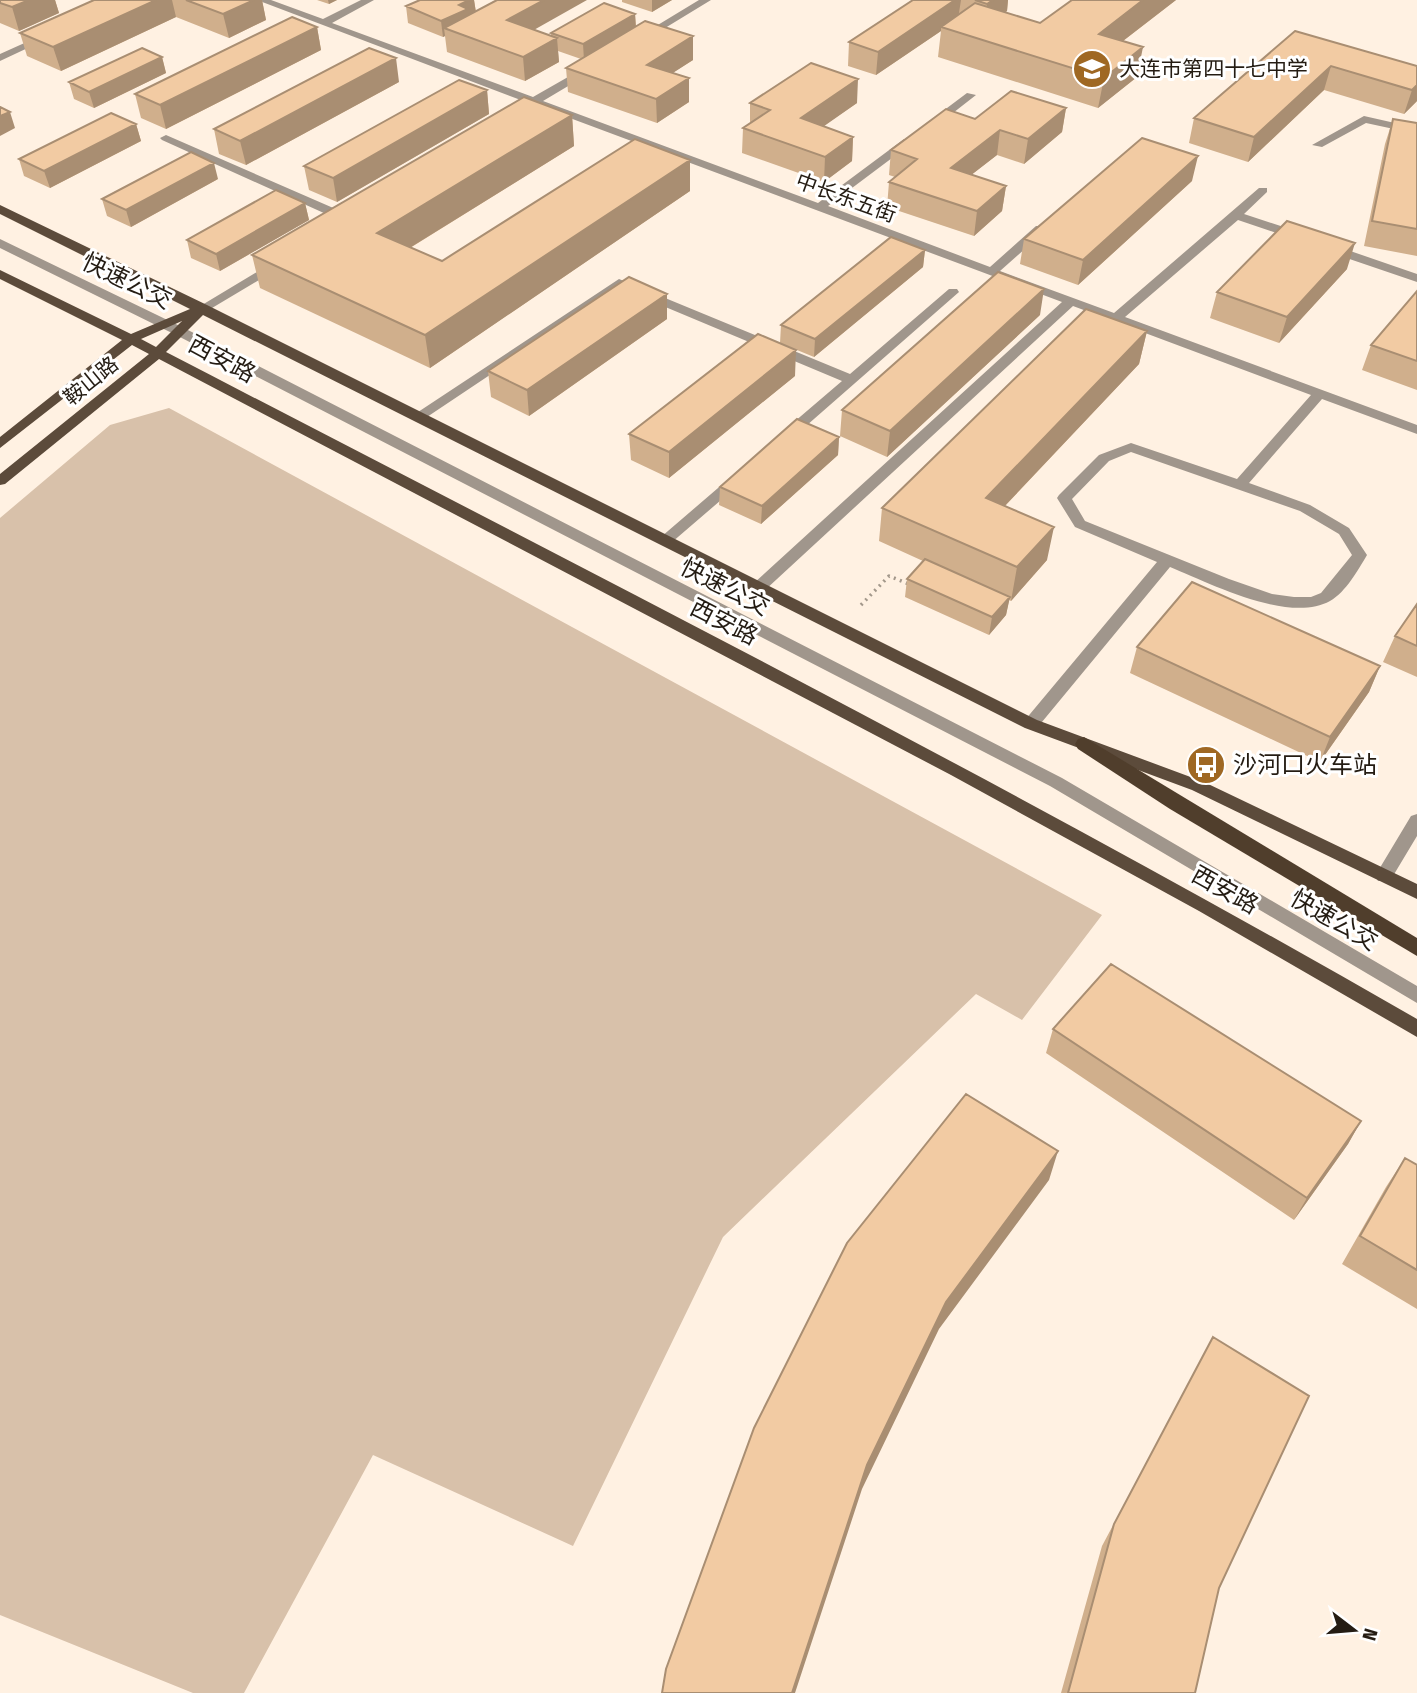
<svg xmlns="http://www.w3.org/2000/svg" width="1417" height="1693" font-family="'Fira Sans Condensed','Noto Sans SC',sans-serif">
<rect width="100%" height="100%" fill="#fff1e2"/>
<path fill="#d8c1aa" d="M169,408L1102,915L1022,1020L976,994L723,1237L573,1546L373,1455L244,1693H193L0,1615V518L110,425Z"/>
<g fill="none" stroke-linecap="round" stroke-linejoin="round">
<path stroke="#a3988b" stroke-width="3.5" stroke-dasharray="2 4.5" stroke-linecap="butt" d="M861,605L889,576L911,585"/>
<path fill="#a0968c" fill-rule="evenodd" d="M0,239L186,329L1062,778L1417,986V1003L1050,786L176,335L0,248Z"/>
<path fill="#a0968c" fill-rule="evenodd" d="M257,0H271L323,19L361,0H374L332,23L533,97L582,69H590V73L543,101L818,203L904,139H912V143L828,206L990,267L1036,226H1044V232L1000,271L1114,313L1259,188H1267V192L1244,214L1305,234V240H1297L1238,220L1125,317L1417,425V434L1322,399L1249,483L1310,505L1349,528L1367,555C1358,570 1346,592 1330,601C1289,624 1209,583 1170,567L1037,728H1025L1023,724L1025,720L1157,562L1075,527L1057,498L1059,495L1099,455L1131,443L1237,479L1311,395L1073,306L764,591H754L751,587L754,583L1062,302L535,105L524,107L523,105L526,102ZM1131,452L1300,511L1339,534L1352,555L1321,593L1311,597H1294L1272,594L1229,579L1085,521L1072,499L1109,461Z
M699,0H711L647,39L638,37Z
M40,36L49,38L0,61V54Z
M967,93L976,95L935,127H927V123Z
M1364,116L1417,128V134L1366,123L1322,147L1312,145Z
M166,135L354,217L356,220L346,223L162,140L160,138Z
M1330,244L1417,274V282L1326,251V245Z
M277,260L283,264L281,267L207,311L203,312L197,308Z
M619,279L850,374L949,289H957L959,292L790,440H780V434L842,381L620,288L424,419H414L412,416Z
M737,475L742,476V482L671,543H661L659,540L661,537L732,476Z
M1417,814V836L1390,881H1378L1375,876L1411,816Z"/>
<path fill="#5c4b3b" fill-rule="evenodd" d="M0,205L207,305L1037,720L1204,782L1417,884V899L1192,790L1025,728L203,315L166,352C586,570 1007,783 1417,1019V1037L1199,911L951,775L159,359L5,484L0,485V474L149,354L132,345L0,448V437L122,340L0,279V270L131,334L190,309L0,214ZM182,321L156,347L141,339Z"/>
<path fill="#503e2c" fill-rule="evenodd" d="M1084,737L1417,938V956L1170,809L1078,749L1075,744L1078,739Z"/>
</g>
<path fill="#d0af8c" d="M0,0H55L59,13L19,31L0,23Z
M94,0H262L266,20L229,38L176,17L61,71L27,56L20,33Z
M317,0H337L329,4Z
M420,0H474L476,12L551,36V33L635,14L636,26L693,60L672,73L689,78V102L657,123L568,92L566,68L581,59L558,51L559,62L525,81L447,52L445,36L443,37L408,23L406,6Z
M622,0H672L652,12L622,2Z
M913,0H1008L1007,11L1005,12L1040,23L1072,0H1176L1123,41L1137,77L1098,108L938,57L941,31L876,75L848,66L849,42Z
M317,27L321,50L166,129L141,118L135,94Z
M1295,31L1417,66V101L1404,114L1324,90L1248,162L1189,143L1194,118Z
M162,57L166,73L94,108L74,99L69,82Z
M399,82L246,165L219,154L214,129Z
M487,90L489,114L337,202L309,190L304,166Z
M750,103H857L823,126L853,137L852,161L824,182L742,153L743,128L750,123Z
M1066,108L1062,132L1024,164L997,155L971,175L1006,186L1002,211L974,236L887,207L889,182L895,177L889,175L891,150L975,119Z
M572,115L574,146L410,248L442,261L690,160V191L430,368L260,288L252,255Z
M1393,119L1417,123V256L1364,246L1385,144Z
M136,124L141,141L50,188L24,176L19,159Z
M218,179L131,227L107,216L102,199Z
M1192,181L1078,285L1020,264L1024,239Z
M305,203L309,220L220,271L191,258L187,240Z
M925,250L923,267L814,357L780,343L781,325Z
M1347,269L1279,343L1210,318L1217,292Z
M1417,291V390L1362,370L1371,345Z
M667,294V319L529,416L491,397L488,371Z
M1040,315L887,457L840,436L842,410Z
M1147,331L1139,364L1005,506L1047,560L1011,601L1009,600L1006,615L989,635L905,597L907,579L923,561L879,541L882,508Z
M795,376L669,478L631,460L629,434Z
M839,437L838,455L761,524L719,505L720,487Z
M1417,604V677L1383,662L1395,636Z
M1137,647L1380,666L1369,692L1320,762L1130,673Z
M1053,1029L1361,1121L1348,1144L1294,1220L1046,1053Z
M1405,1158L1417,1165V1309L1342,1264L1386,1187Z
M1213,1337L1219,1588L1195,1693H1061L1102,1546Z"/>
<path fill="#a98e72" d="M29,0H55L59,13L19,31L12,7Z
M156,0H172L176,17L61,71L53,47Z
M254,0H262L266,20L229,38L223,14Z
M328,0H337L329,4Z
M469,0H474L476,13L444,28L445,36L443,37L441,21L459,5Z
M544,0H587L509,44L507,20Z
M652,0H672L652,12Z
M955,0H961L958,19L941,27V31L876,75L878,52Z
M993,0H1008L1007,11L984,27L987,4Z
M1143,0H1176L1093,64L1099,34Z
M635,14L636,30L584,60L583,44Z
M317,27L321,50L166,129L160,105Z
M693,36V60L648,89L647,65Z
M557,38L559,62L525,81L523,57Z
M1143,47L1137,77L1098,108L1104,78Z
M162,57L166,73L94,108L89,92Z
M396,58L399,82L246,165L240,141Z
M1331,66L1324,90L1248,162L1254,137Z
M689,78V102L657,123L656,99Z
M858,79L857,103L800,143L801,118Z
M1417,85V101L1404,114L1412,90Z
M487,90L489,114L337,202L333,178Z
M1066,108L1062,132L1024,164L1028,139Z
M10,112L15,128L0,136V116Z
M572,115L574,146L382,265L377,233Z
M136,124L141,141L50,188L44,171Z
M1000,130L997,155L948,193L951,168Z
M853,137L852,161L824,182L825,157Z
M1198,156L1192,181L1078,285L1083,260Z
M690,160V191L430,368L425,335Z
M214,163L218,179L131,227L126,210Z
M1006,186L1002,211L974,236L977,211Z
M305,203L309,220L220,271L216,254Z
M1355,243L1347,269L1279,343L1287,317Z
M925,250L923,267L814,357L815,339Z
M1044,289L1040,315L887,457L890,431Z
M667,294V319L529,416L527,390Z
M1147,331L1139,364L981,531L986,498Z
M796,350L795,376L669,478V452Z
M839,437L838,455L761,524L762,506Z
M1054,527L1047,560L1011,601L1017,567Z
M1010,597L1006,615L989,635L992,617Z
M1380,666L1369,692L1320,762L1330,737Z
M1361,1121L1348,1144L1294,1220L1307,1198Z
M1058,1151L1049,1180L939,1329L862,1489L795,1693H792L867,1465L946,1302Z"/>
<path fill="#f2cba3" stroke="#a98e72" stroke-width="2" d="M0,0H29L12,7L0,3Z
M94,0H156L53,47L20,33Z
M186,0H254L223,14Z
M420,0H469L459,5L468,9L441,21L406,6Z
M497,0H544L507,20L557,38L523,57L444,28Z
M913,0H955L878,52L849,42Z
M975,0H993L987,4Z
M1072,0H1143L1099,34L1143,47L1104,78L941,27L975,3L1040,23Z
M604,3L635,14L583,44L551,33Z
M292,17L317,27L160,105L135,94Z
M645,21L693,36L647,65L689,78L656,99L566,68Z
M1295,31L1417,66V85L1412,90L1331,66L1254,137L1194,118Z
M142,48L162,57L89,92L69,82Z
M369,48L396,58L240,141L214,129Z
M811,63L858,79L801,118L853,137L825,157L743,128L770,110L750,103Z
M459,80L487,90L333,178L304,166Z
M1011,91L1066,108L1028,139L1000,130L951,168L1006,186L977,211L889,182L917,159L891,150L946,109L975,119Z
M524,97L572,115L377,233L442,261L635,139L690,160L425,335L252,255Z
M0,107L10,112L0,116Z
M111,113L136,124L44,171L19,159Z
M1393,119L1417,123V229L1372,221Z
M1142,138L1198,156L1083,260L1024,239Z
M191,152L214,163L126,210L102,199Z
M276,190L305,203L216,254L187,240Z
M1287,221L1355,243L1287,317L1217,292Z
M891,237L925,250L815,339L781,325Z
M998,272L1044,289L890,431L842,410Z
M629,277L667,294L527,390L488,371Z
M1417,291V361L1371,345Z
M1086,309L1147,331L986,498L1054,527L1017,567L882,508Z
M758,334L796,350L669,452L629,434Z
M797,419L839,437L762,506L720,487Z
M925,559L1010,597L992,617L907,579Z
M1192,582L1380,666L1330,737L1137,647Z
M1417,604V646L1395,636Z
M1111,964L1361,1121L1307,1198L1053,1029Z
M966,1094L1058,1151L946,1302L867,1465L792,1693H662L666,1669L754,1428L847,1243Z
M1405,1158L1417,1165V1270L1360,1236Z
M1213,1337L1309,1396L1219,1588L1195,1693H1068L1114,1524Z"/>
<defs>
<symbol id="school-disc" viewBox="-11 -11 22 22"><circle r="9.5" fill="#9f6823" stroke="#fff"/><path d="M0-5L7-2L0 1L-7-2ZM-4 1L0 2.5L4 1V4Q0 6-4 4Z" fill="#fff"/></symbol>
<symbol id="bus-disc" viewBox="-11 -11 22 22"><circle r="9.5" fill="#9f6823" stroke="#fff"/><path d="M-5-6H5V4H4V6H2V4H-2V6H-4V4H-5ZM-3.5-4V0h7V-4ZM-3.5 1.2v1.5H-2V1.2ZM2 1.2v1.5H3.5V1.2Z" fill="#fff"/></symbol>
</defs>
<g fill-rule="evenodd">
<use href="#school-disc" x="1070" y="47" width="44" height="44"/>
<use href="#bus-disc" x="1184" y="743" width="44" height="44"/>
</g>
<g text-anchor="middle" stroke-width="6" stroke-linejoin="round" paint-order="stroke">
<g font-size="21" fill="#241c13" stroke="#fff" text-anchor="start">
<text x="1119" y="76">大连市第四十七中学</text>
</g>
<g font-size="21" fill="#241c13" stroke="#fff">
<text transform="translate(846 198) rotate(20)" y="7">中长东五街</text>
<text transform="translate(91 381) rotate(-39)" y="7">鞍山路</text>
</g>
<g font-size="24" fill="#241c13" stroke="#fff">
<text transform="translate(127 281) rotate(26)" y="8">快速公交</text>
<text transform="translate(222 359) rotate(28)" y="8">西安路</text>
<text transform="translate(725 587) rotate(27)" y="8">快速公交</text>
<text transform="translate(724 622) rotate(27)" y="8">西安路</text>
<text transform="translate(1225 890) rotate(29)" y="8">西安路</text>
<text transform="translate(1334 920) rotate(30)" y="8">快速公交</text>
</g>
<g font-size="24" fill="#241c13" stroke="#fff" text-anchor="start">
<text x="1233" y="773">沙河口火车站</text>
</g>
</g>
<g transform="translate(1354 1630) rotate(106)" stroke="#ffffff" stroke-width="5" paint-order="stroke">
<path d="M0-5L12 26L0 18L-12 26Z" fill="#241c13"/>
<text y="-10" font-size="19" font-weight="bold" text-anchor="middle" fill="#241c13">N</text>
</g>
</svg>
